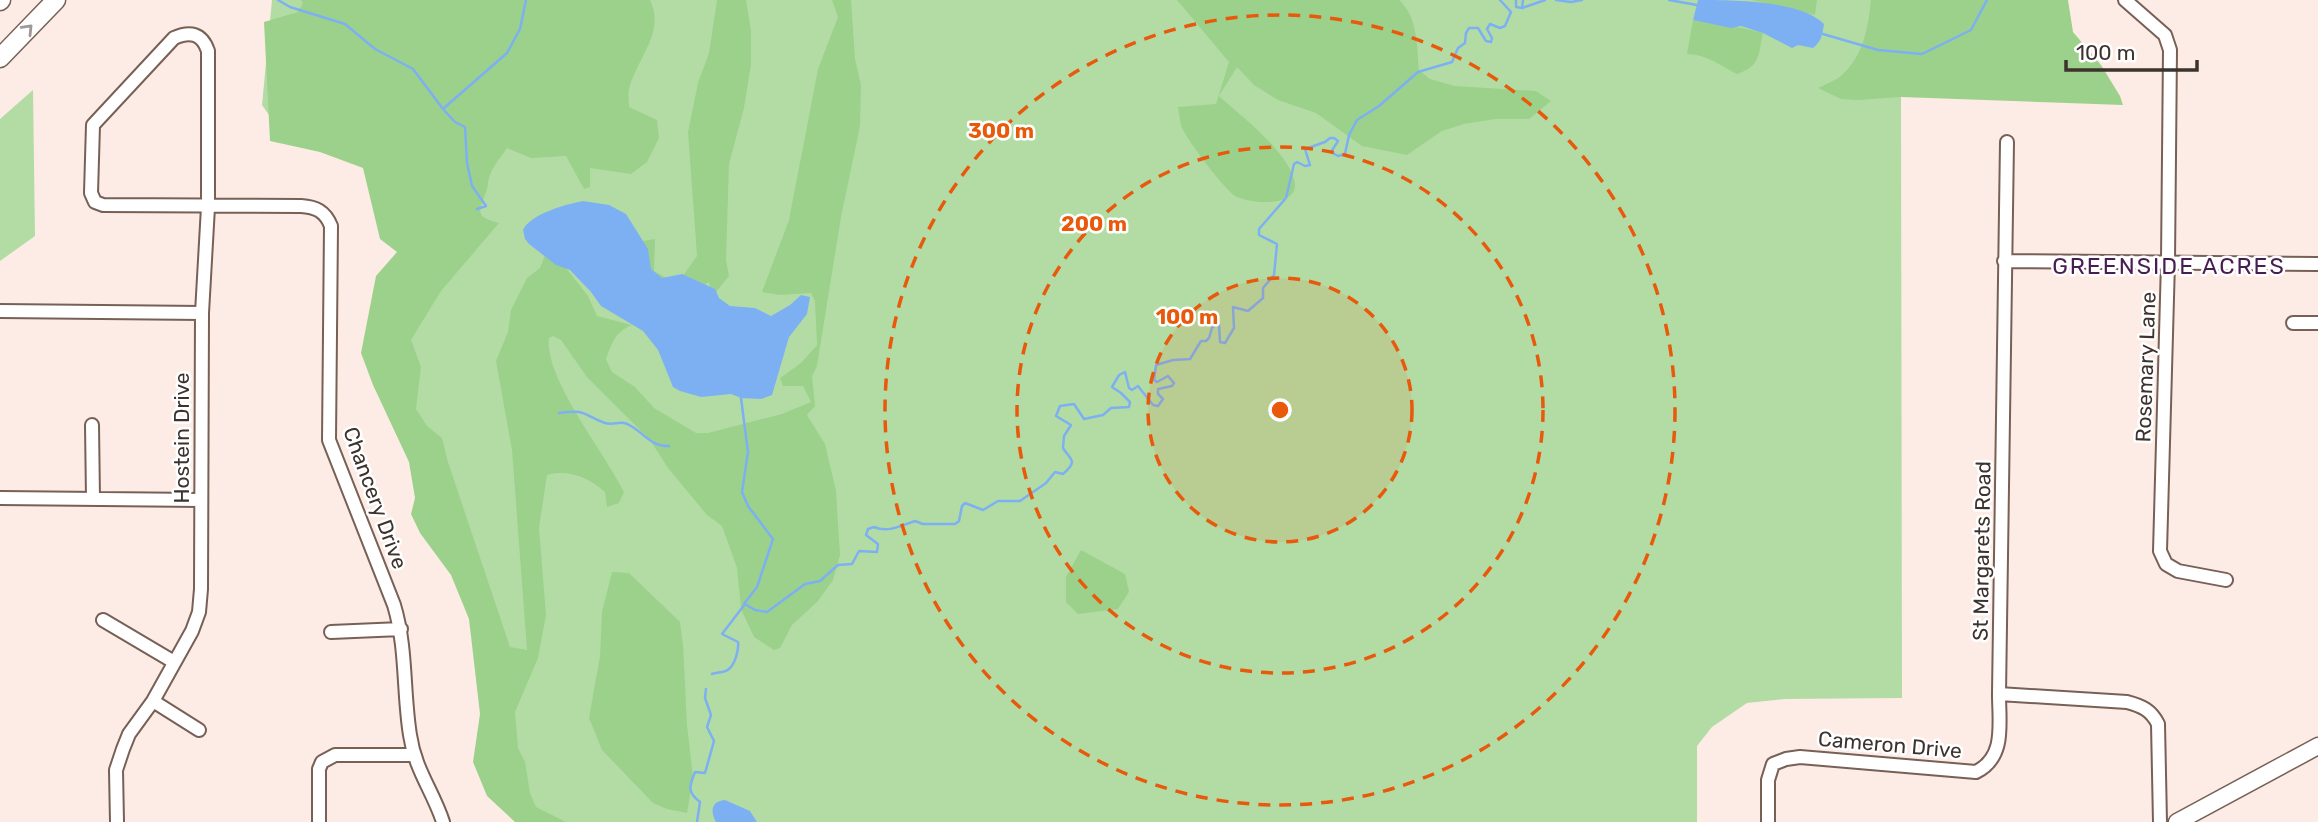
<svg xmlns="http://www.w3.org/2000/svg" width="2318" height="822" font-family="Rubik,sans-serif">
<rect width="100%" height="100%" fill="#fdece5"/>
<path fill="#b3dca5" d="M272,0H1918L1901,97L1902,698L1785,699L1747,703L1712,727L1697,746V822H539L502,792L469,579L391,389L398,285L410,185L271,118L262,105Z
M33,90L35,236L0,261V119Z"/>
<path fill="#9cd18b" d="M301,0H650C666,33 636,59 629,90C628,95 629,102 629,107L657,120L659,138L647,162L631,174L590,168V187L584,189L566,156L531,158L507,148C501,157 492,167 489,178C488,181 488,186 487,189C481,209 471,216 499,223L441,291L411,340L421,367L416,409L427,426L442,438L448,462L510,647L527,650L512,450L496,361L508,332L511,310L527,278L540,268L545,255L566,268L588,296L597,316L632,325C615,332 612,343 606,359L612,372L635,387L654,408L696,433H708L782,414L811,402L803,386H783L780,378L801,363L817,345L815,301L811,293L779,295L762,292L789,220L818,69L838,17L832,0H851L855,59L861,85L860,126L841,217L817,366L812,376L815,406L807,415L825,444L836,491L840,555L833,580L818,601L792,625L780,648L774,650L754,637L741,609L737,568L722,526L707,515L668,468L650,440L587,377L561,340L553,336L549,338C544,378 605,453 624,492L619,503L607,507L605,492C589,478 568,469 547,475L539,528L546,615L538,658L515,712L518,748L525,762L530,793L536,807L566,822H515L487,796L473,762L480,714L469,619L451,575L420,533L411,514L415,498L409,462L373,385L361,353L376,276L397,252L380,239L363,168L320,152L270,141L264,22L298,12L303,3Z
M717,0H746L751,31V64L744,108L729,164L726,260L729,276L712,297L709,282L697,290L648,276L643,241L655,239L654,271L677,284L697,256L688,132L698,83L709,53Z
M1177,0H1399C1418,17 1417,46 1419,70L1430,79L1455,86L1536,91L1551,101L1529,119H1495L1464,124L1442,131L1407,155L1362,146L1316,113L1278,100L1254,85L1237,67L1219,96C1241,116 1285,149 1294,179C1303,209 1250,204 1235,196C1224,189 1188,141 1182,128C1180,122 1179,114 1178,107L1216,104L1229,62Z
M1751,0H1817L1815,15Z
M1871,0H2068L2073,32L2101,65L2120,96L2123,105L1901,97L1858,100L1841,99L1818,88C1826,84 1837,80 1843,74C1864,54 1868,27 1871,0Z
M1693,20C1717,25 1740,26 1763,33C1758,55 1761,66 1737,74C1721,66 1706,54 1687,54Z
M1081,550L1125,574L1129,592L1118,609L1078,614L1066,602V577Z
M612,572L629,573L680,622L683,645L687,725L693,777L687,813L667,809L653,803L602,750L589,718L600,656L602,612Z"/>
<path fill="#7db0f2" d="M1698,0C1731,0 1800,0 1824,24C1822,35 1822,41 1813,48L1798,45L1792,48L1763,33L1741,26L1731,28L1693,20Z
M583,201L609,205L626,214L648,249L651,269L662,278L682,274L715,289L719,298L730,306L755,308L771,316L790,305L801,295L810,297L807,314L789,337L772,395L761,399L741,398L731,394L701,397L680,391L673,387L658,350L643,331L601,306L591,292L570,270L556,265L529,244L525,239L523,230C530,214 567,204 583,201Z
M725,800L750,811L757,822H716C710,812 711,801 725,800Z"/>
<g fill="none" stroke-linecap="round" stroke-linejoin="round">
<path stroke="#7db0f2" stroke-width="2.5" d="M278,0L290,7L345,24L375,49L413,69L443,109L455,122L465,127L467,163L472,186L486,206L477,209
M1516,0V7L1522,8
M1556,0L1571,2L1582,0
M1669,0L1697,5
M1522,8L1545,0
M1522,8L1523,0
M1823,34L1878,50L1922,54L1971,30L1987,0
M444,108L507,53L520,29L526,0
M741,398L748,452L742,492L748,506L773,539L757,587L744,604
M559,413C588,409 582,415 605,423C615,426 620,419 631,426C645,434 650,446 669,446
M712,674C717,672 725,673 729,669C735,664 739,650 738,642L722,634L745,604L755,610L767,612L805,584L820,581L838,565L852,564L859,551L877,552L878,544L866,535L868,529L874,527C888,533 900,526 915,521L923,524H955L959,521L962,506L965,503L983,510L998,501H1020L1046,483L1055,472L1063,474C1079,460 1070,460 1063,448L1064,436L1071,425L1056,416L1060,406L1074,404L1084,419L1103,415L1111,408L1129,407L1130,402L1121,393L1112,387L1119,375L1125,372L1129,388L1132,390L1138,386L1153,405L1158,406L1163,399L1158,394V389L1172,386L1174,383L1168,376L1157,382L1154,380L1156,365L1173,360L1190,359L1201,341H1206L1209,338L1212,328L1216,324L1219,325L1220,342L1225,343L1234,328L1233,307L1248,311L1263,298V288L1274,275L1277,244L1259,235V229L1286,198L1294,164L1297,162L1305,166L1310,165L1305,149L1325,142L1330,138H1334L1338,141L1331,152L1338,156L1345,154L1349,135L1357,120L1379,106L1418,72L1452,62L1458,48L1465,43L1466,33L1469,28H1478L1486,41L1491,42L1492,38L1487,29L1490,24L1500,28L1505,26L1511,12L1500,0
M697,822L700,802C687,792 689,787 695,772L705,773L714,741L707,727L711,715L705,698L706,689"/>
<defs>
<path id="minor" d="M2125,0L2165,35L2170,50L2168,262L2160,551L2166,564L2178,571L2226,580
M2007,142L1999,694L2127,702C2142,706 2151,710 2158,724L2160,822
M2004,261L2318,264
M0,311L202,313
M2293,323H2318
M92,425L93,499
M0,498L201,500
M103,620L174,662
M331,632L401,629
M153,701L199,730
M117,822L116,770L123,749L129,734L153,701L192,631L199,612L201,589L202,313L208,207V51C202,33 190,31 174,38L93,125L91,193L95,202L103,205L301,206C316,207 325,211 331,226L329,440L394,605C407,648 403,692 410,735C415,770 433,791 443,822
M319,822V769L322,762L335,755H414
M1768,822V780L1773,764L1786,759L1800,757L1976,772C2006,757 1999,724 1999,694"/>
<path id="major" d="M2177,822L2318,746"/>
<path id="highway" d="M0,1L1,0
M0,58L56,0"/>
</defs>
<use href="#minor" stroke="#776056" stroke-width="16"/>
<use href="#major" stroke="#776056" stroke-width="19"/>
<use href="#highway" stroke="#776056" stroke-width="21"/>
<use href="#minor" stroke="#fff" stroke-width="12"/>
<use href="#major" stroke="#fff" stroke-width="16"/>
<use href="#highway" stroke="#fff" stroke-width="18"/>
</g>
<defs><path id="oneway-chevron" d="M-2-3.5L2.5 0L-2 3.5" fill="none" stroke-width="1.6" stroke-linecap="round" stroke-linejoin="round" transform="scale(1.75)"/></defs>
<use stroke="#9e9896" href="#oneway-chevron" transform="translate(28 29) rotate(-46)"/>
<circle cx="1280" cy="410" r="132" fill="#e8590c" fill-opacity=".12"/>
<g fill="none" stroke="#e8590c" stroke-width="3.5" stroke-dasharray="12 9">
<circle cx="1280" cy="410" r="132"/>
<circle cx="1280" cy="410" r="263"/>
<circle cx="1280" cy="410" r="395"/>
</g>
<g text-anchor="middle" stroke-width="5" stroke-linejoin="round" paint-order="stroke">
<g font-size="21" fill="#3c322e" stroke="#fff">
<text transform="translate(2146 367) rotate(-88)" y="7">Rosemary Lane</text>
<text transform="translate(182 438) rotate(-90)" y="7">Hostein Drive</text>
<text transform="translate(375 498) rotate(70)" y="7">Chancery Drive</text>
<text transform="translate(1982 551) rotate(-89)" y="7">St Margarets Road</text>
<text transform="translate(1890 745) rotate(5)" y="7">Cameron Drive</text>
</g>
<g font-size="23" letter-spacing="2" fill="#481d51" stroke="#fff">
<text x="2169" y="274">GREENSIDE ACRES</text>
</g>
</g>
<circle cx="1280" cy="410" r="10" fill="#e8590c" stroke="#fff" stroke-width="3.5"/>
<g font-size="21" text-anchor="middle" font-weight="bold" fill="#e8590c" stroke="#fff" stroke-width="5" stroke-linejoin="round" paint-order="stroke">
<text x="1001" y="138">300 m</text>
<text x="1094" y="231">200 m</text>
<text x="1187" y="324">100 m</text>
</g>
<path d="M2066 60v10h131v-10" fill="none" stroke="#3c322e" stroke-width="3.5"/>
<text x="2076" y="60" font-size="21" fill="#3c322e" stroke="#ffffff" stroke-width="5" paint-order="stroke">100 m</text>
</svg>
